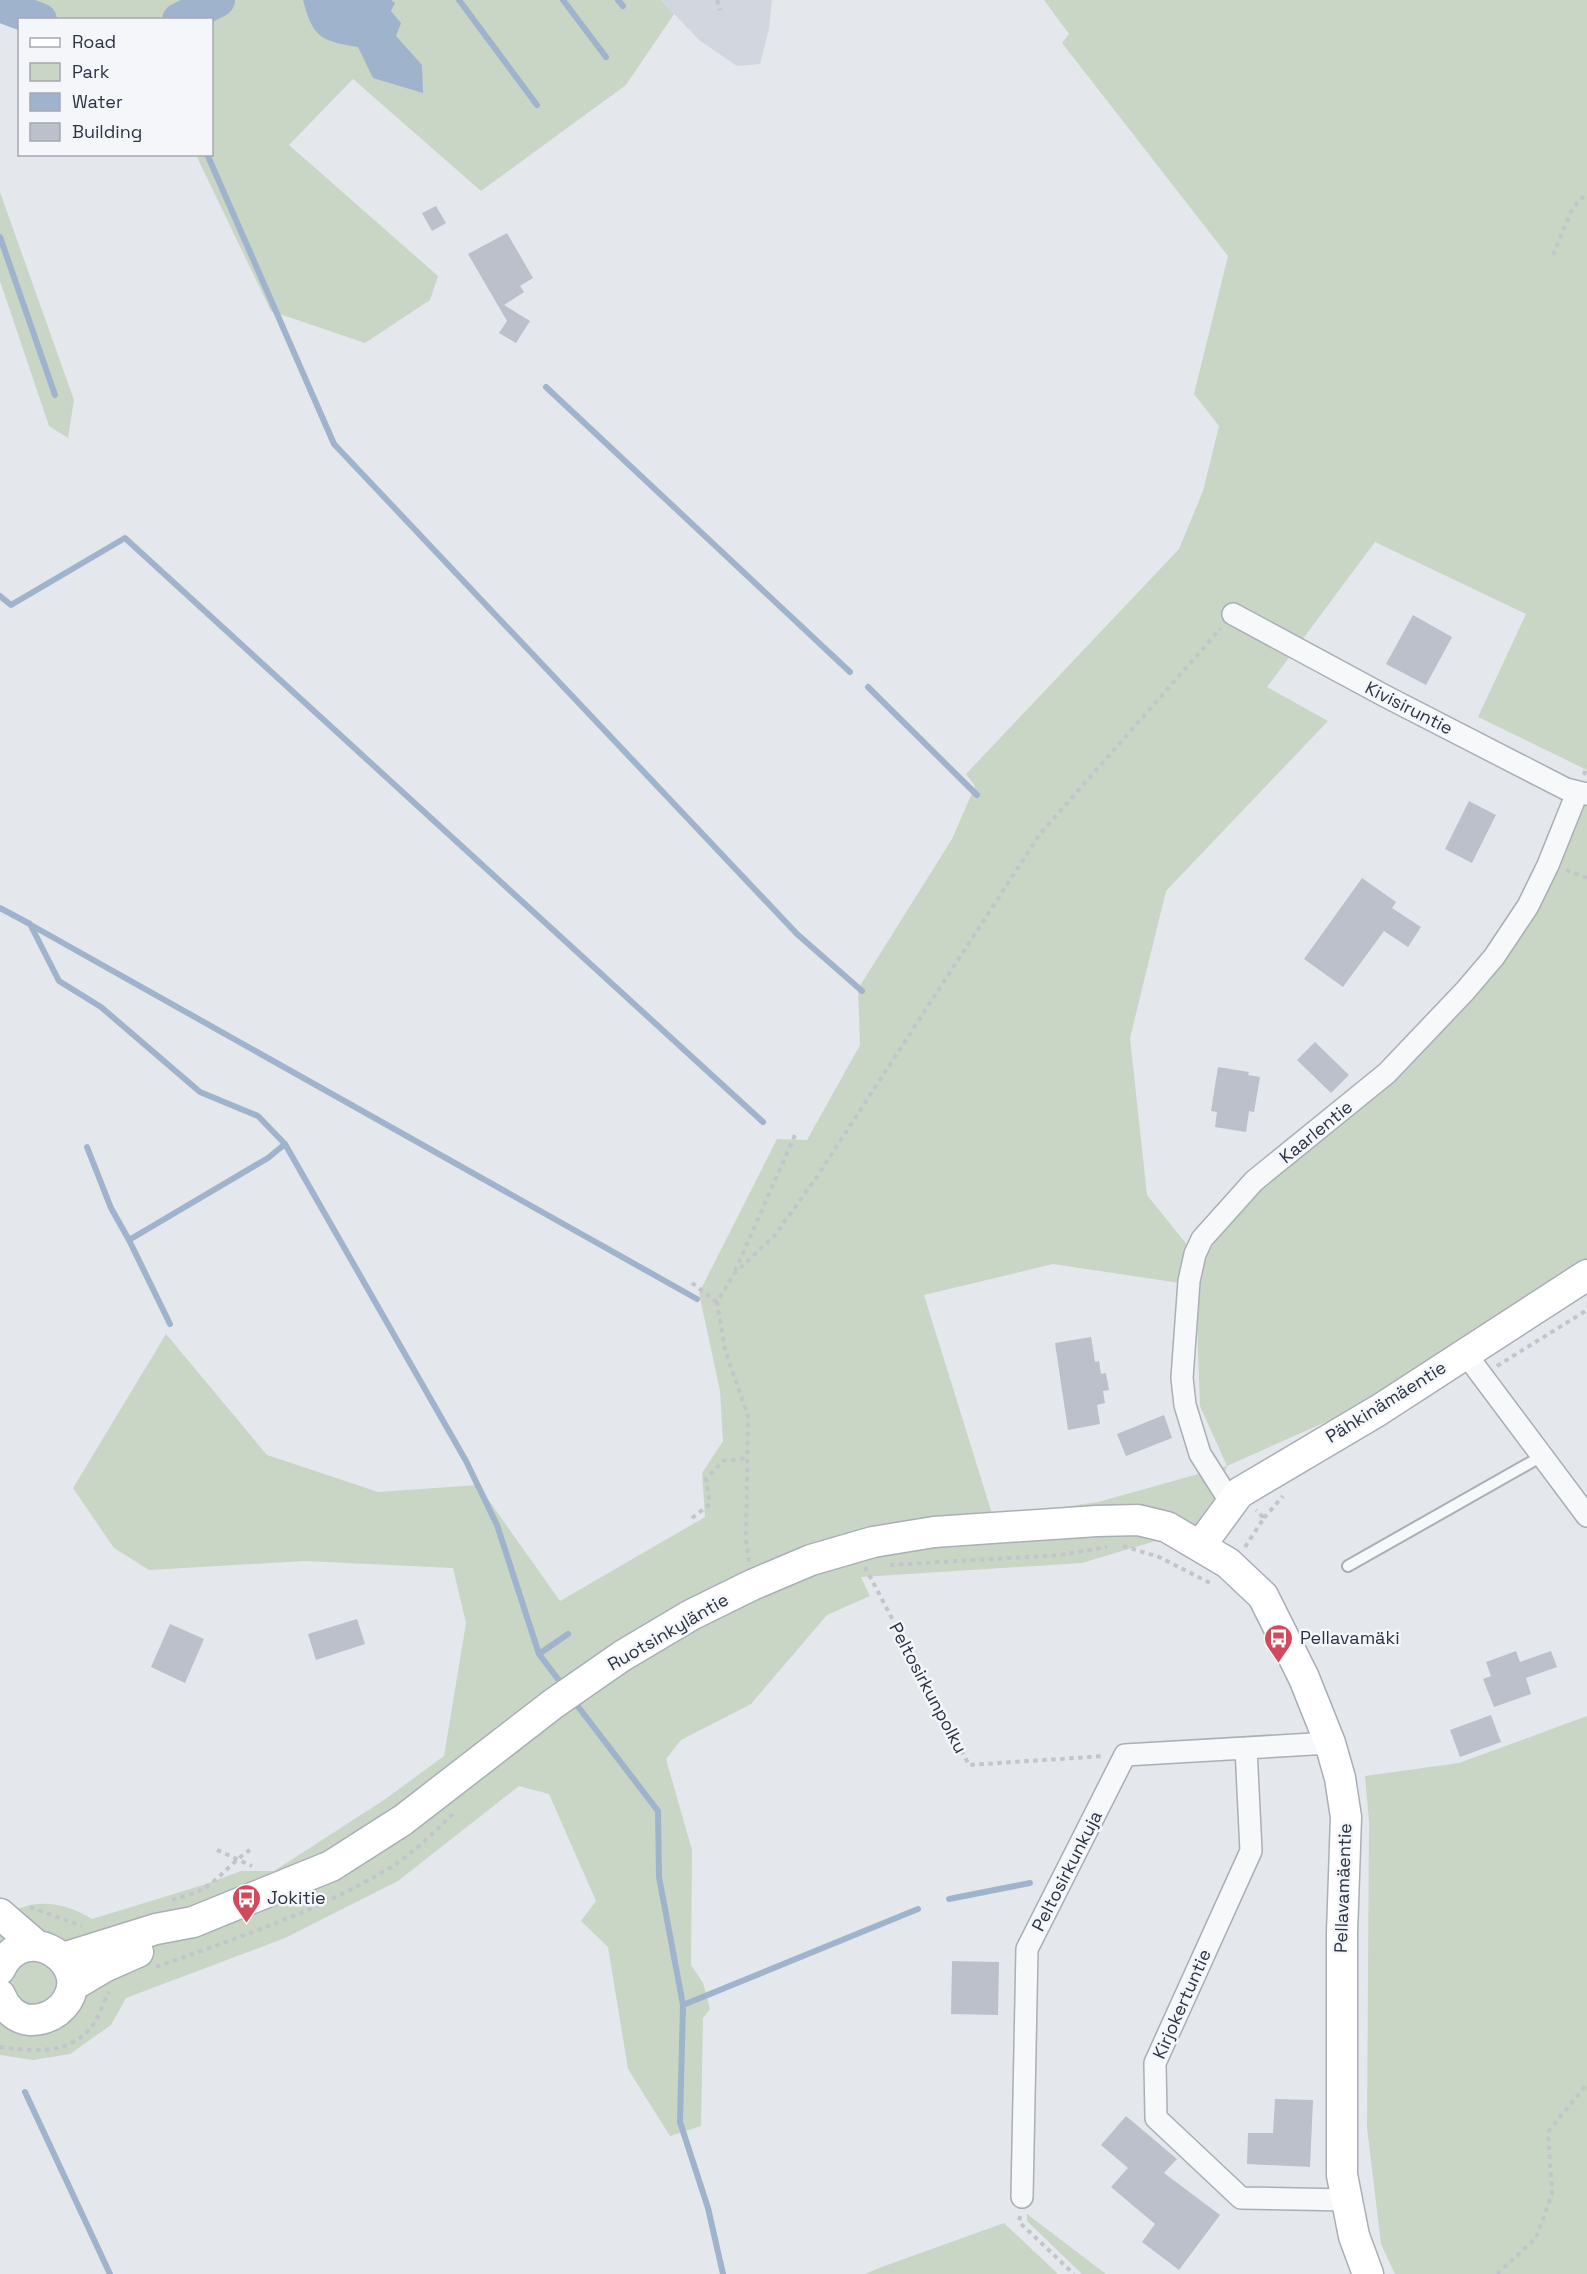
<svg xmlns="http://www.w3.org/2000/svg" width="1587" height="2274" font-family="'Space Grotesk',sans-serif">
<rect width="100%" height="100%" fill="#e4e7ec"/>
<path fill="#d2d6de" d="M661,0H772L769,29L760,64L737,66L699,40Z"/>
<path fill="#c9d6c5" d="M0,0H661L674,14L626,85L481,191L353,79L289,145L438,276L430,300L365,343L271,311L196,155L212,154V20H20L19,28L0,21Z
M1044,0H1587V770L1478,717L1526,614L1375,542L1267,687L1328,721L1166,891L1130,1038L1147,1195L1188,1246L1180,1283L1053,1264L924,1295L993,1517L1098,1502L1227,1466L1200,1406L1196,1294L1204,1258L1239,1208L1384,1085L1486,979L1587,793V1262L1355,1409L1227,1466L1214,1502L1219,1522L1082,1563L861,1577L870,1596L827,1615L751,1704L681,1740L666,1759L692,1850L691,1965L703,1983L710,2009L703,2018L701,2126L670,2136L628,2069L608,1947L581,1921L596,1901L549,1794L519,1786L398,1881L285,1938L126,1998L111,2025L70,2054L33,2060L0,2055V1917C33,1898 61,1900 92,1919L203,1885L241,1871H274L384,1800L444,1756L466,1623L453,1568L305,1561L149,1570L114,1548L73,1488L166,1334L267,1455L378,1492L478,1485L560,1601L705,1517L702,1473L723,1441L720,1391L699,1293L777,1139L807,1140L860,1045L858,989L952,839L975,786L966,774L1179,549L1203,491L1219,426L1194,394L1228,256L1062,43L1069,34Z
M0,192L74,400L68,438L49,426L0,281Z
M1587,1716V2274H1395L1381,2244L1367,2128L1369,1821L1365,1776L1459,1763Z
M1027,2214L1106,2274H1082L1027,2221Z
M1004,2223L1058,2274H865L879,2268Z"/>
<path fill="#9fb4cc" d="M303,0H391L395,3L391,11L401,23L396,36L422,65L423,93L373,78L358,47C321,41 313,38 303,0Z"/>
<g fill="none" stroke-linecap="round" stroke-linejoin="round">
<path stroke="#9fb4cc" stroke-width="6" d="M459,0L537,105
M563,0L606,57
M618,0L623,6
M207,154L334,444L797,934L862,991
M0,237L55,395
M546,387L850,672
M0,596L11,605L125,538L763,1122
M868,687L977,795
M0,908L30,924L59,981L101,1007L200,1092L258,1116L285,1144L466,1461L497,1525L539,1654L564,1687
M31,925L697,1299
M87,1147L111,1208L129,1240
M170,1324L129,1240L268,1158L285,1144
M539,1654L568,1634
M573,1700L658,1811L659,1877L683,2005L680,2122L708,2208L723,2274
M949,1899L1030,1883
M683,2005L918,1909
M25,2092L110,2274"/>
<path stroke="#9fb4cc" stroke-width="34" d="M0,5L40,20
M179,20L218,0"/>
</g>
<path fill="#bbc0ca" d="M436,206L446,223L432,231L422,213Z
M507,233L533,278L520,286L524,292L504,305L530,321L516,343L499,333L507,321L468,254Z
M1413,615L1452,637L1426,685L1386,664Z
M1469,801L1496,815L1472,863L1445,849Z
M1362,878L1396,902L1392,908L1421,927L1408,947L1384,931L1343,987L1304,959Z
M1315,1042L1349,1075L1331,1093L1297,1060Z
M1218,1067L1249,1072L1248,1075L1260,1077L1254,1112L1249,1111L1246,1132L1215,1127L1217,1112L1211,1111Z
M1091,1337L1095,1362L1099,1361L1101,1374L1106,1373L1109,1390L1103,1391L1105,1403L1097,1405L1100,1424L1068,1430L1055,1343Z
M1164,1415L1172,1438L1126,1456L1117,1434Z
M357,1619L365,1644L316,1660L308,1634Z
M170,1624L204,1639L185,1683L151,1667Z
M1516,1651L1520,1662L1551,1651L1557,1667L1526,1678L1531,1694L1494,1707L1483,1679L1491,1676L1486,1662Z
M1491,1715L1501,1742L1460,1757L1450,1730Z
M952,1961L999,1962L998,2015L951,2014Z
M1275,2099L1313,2100L1310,2167L1247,2164L1248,2133H1273Z
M1126,2116L1177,2159L1164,2173L1220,2215L1179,2270L1142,2242L1155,2224L1111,2187L1128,2168L1101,2145Z"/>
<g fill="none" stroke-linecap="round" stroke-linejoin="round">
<defs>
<path id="lane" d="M1348,1566L1542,1456"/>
<path id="street" d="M1233,614L1385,696L1566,789L1587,794
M1465,1353L1587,1516
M1231,1503L1200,1454L1185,1405L1182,1378L1189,1281L1195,1254L1202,1239L1254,1181L1387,1073L1465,991L1494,957L1528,906L1548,865L1577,793
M1246,1748L1251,1851L1155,2063L1156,2118L1241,2198L1347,2200
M1022,2197L1027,1949L1125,1755L1330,1743"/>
<path id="secondary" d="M1200,1546L1239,1493L1379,1410L1587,1275
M0,1914L37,1946
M63,1958L156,1929L193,1922L331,1866L403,1820L553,1704L622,1656L691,1615L752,1585L811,1560L873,1542L934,1532L1097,1521L1138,1520L1167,1527L1228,1563L1263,1596L1304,1678L1330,1743L1340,1778L1346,1817L1342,1933V2175L1354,2236L1368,2274
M0,1969C25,1916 98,1965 63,2006C54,2016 43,2020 30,2020C16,2019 5,2008 0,1995
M72,1986L104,1967L138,1952"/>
</defs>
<use href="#lane" stroke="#a9aeb7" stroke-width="14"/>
<use href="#street" stroke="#a9aeb7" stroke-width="24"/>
<use href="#secondary" stroke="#a9aeb7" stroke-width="33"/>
<path stroke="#c2c5cb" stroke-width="4" stroke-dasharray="4.5 4.5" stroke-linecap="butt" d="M717,0L720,10
M1553,255L1572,209L1587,193
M1584,775L1587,766
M1566,870L1587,878
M735,1271L795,1135
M692,1283L717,1302
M1497,1366L1587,1310
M692,1518L710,1504L706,1479L723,1461L747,1458
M1264,1518L1283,1496
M1123,1546L1159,1557L1210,1583
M1245,1547L1264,1518L1256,1510
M749,1562L746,1540L748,1416L725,1350L717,1302L734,1274L775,1235L816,1178L1040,834L1221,628
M890,1565L1060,1555L1107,1547
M865,1567L969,1765L1104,1756
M217,1850L252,1866
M172,1900C183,1896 195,1894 205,1888C221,1877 233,1861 250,1850
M30,1907L82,1926
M156,1967C236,1938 318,1912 391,1867C414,1853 434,1832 453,1814
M0,2047C32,2051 69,2056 92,2026C99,2017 103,2003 109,1992
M1020,2216L1019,2222L1074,2274
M1497,2274L1536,2238L1552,2194L1548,2132L1587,2084"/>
<use href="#lane" stroke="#f7f8fa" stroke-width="10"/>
<use href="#street" stroke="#f7f8fa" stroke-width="21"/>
<use href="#secondary" stroke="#fff" stroke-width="30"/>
</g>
<defs>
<symbol id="bus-pin" viewBox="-11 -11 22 30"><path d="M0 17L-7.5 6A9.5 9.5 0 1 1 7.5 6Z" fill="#d1495b" stroke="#f4f6f9"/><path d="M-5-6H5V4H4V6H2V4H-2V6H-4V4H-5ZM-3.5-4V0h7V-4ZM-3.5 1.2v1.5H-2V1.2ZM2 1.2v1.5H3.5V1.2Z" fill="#fff"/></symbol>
</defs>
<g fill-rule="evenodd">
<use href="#bus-pin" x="1262" y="1622" width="33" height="45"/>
<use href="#bus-pin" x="230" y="1882" width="33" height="45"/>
</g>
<g text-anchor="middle" stroke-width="5" stroke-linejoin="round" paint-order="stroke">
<g font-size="18" fill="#2b3445" stroke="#f4f6f9">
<text transform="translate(1409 708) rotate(27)" y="6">Kivisiruntie</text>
<text transform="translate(1316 1132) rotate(-39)" y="6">Kaarlentie</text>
<text transform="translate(1386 1402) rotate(-32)" y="6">Pähkinämäentie</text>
<text transform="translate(668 1632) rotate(-30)" y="6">Ruotsinkyläntie</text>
<text transform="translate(928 1688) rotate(62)" y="6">Peltosirkunpolku</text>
<text transform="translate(1067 1871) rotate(-63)" y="6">Peltosirkunkuja</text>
<text transform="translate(1343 1888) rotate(-88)" y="6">Pellavamäentie</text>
<text transform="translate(1182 2004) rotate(-66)" y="6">Kirjokertuntie</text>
</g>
<g font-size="18" fill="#2b3445" stroke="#f4f6f9" text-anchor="start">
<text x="1300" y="1644">Pellavamäki</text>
<text x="267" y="1904">Jokitie</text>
</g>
</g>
<rect x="18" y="18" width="195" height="138" fill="#f4f6f9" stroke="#a4a8b1" stroke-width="1.5"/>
<rect x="30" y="38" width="30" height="9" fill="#ffffff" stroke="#a4a8b1" stroke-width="1.5"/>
<text x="72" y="48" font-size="18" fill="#2b3445">Road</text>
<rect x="30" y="63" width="30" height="18" fill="#c9d6c5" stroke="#a4a8b1" stroke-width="1.5"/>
<text x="72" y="78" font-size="18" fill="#2b3445">Park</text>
<rect x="30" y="93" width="30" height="18" fill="#9fb4cc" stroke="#a4a8b1" stroke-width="1.5"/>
<text x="72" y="108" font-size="18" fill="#2b3445">Water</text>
<rect x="30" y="123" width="30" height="18" fill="#bbc0ca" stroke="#a4a8b1" stroke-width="1.5"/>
<text x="72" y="138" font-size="18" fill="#2b3445">Building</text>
</svg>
